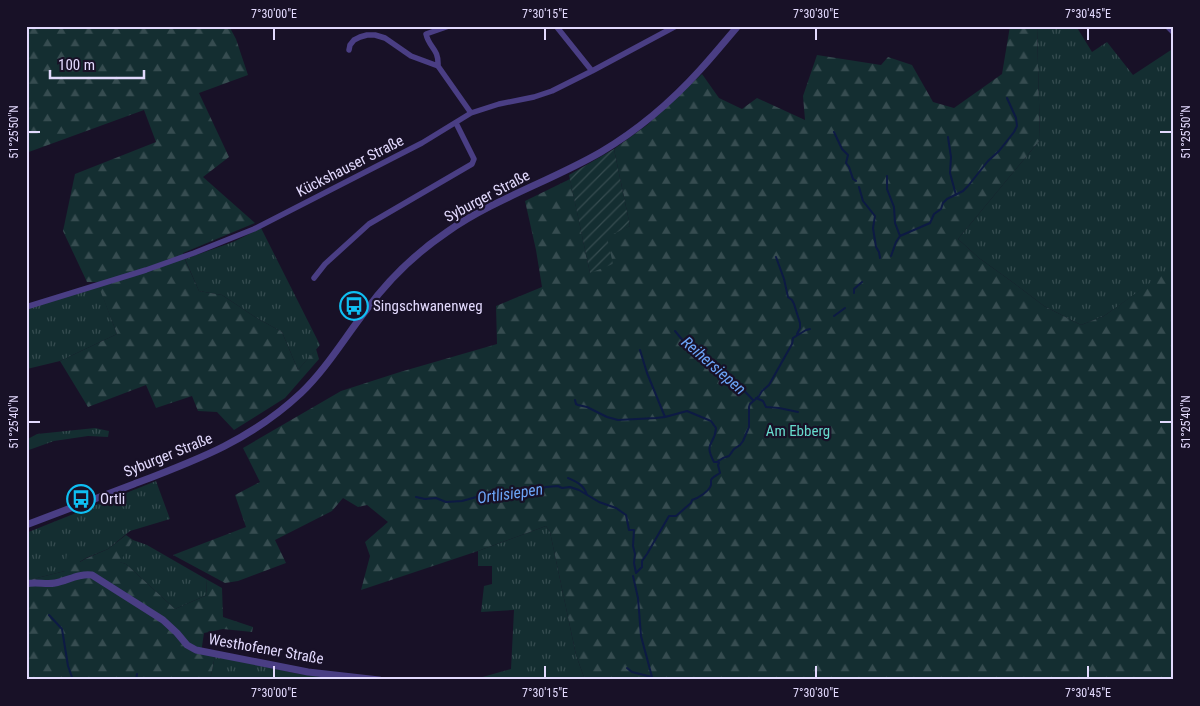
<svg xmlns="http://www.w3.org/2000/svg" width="1200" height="706" font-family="'Roboto Condensed',sans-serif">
<defs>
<pattern id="grass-tufts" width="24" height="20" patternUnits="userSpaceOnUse" patternTransform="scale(1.25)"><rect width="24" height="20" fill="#142e31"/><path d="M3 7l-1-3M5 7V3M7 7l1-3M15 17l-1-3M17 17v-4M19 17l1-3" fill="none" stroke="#364c50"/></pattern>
<pattern id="forest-firs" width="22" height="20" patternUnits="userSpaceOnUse" patternTransform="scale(1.25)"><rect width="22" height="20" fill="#142e31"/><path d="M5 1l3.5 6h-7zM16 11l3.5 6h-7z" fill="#364c50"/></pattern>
<pattern id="garden-furrows" width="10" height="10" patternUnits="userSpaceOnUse" patternTransform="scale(1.25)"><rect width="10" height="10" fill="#142e31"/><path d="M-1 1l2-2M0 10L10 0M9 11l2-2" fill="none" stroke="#364c50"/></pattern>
</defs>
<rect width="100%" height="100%" fill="#181127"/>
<path fill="url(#grass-tufts)" d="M1037,26H1076L1092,52L1107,42L1133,75L1174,48V267L1104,316L1081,325L1044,306L1011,281L979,258L958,239L1040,140Z
M261,228L320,345L298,370L282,332L255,317L222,295L199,291L185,259L233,242Z
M99,286L117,334L60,361L27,369L26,309Z
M95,428L109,431L108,437L88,436L54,441L26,451V440L37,434Z
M156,481L170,519L130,531L108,549L86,558L65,571L33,579L26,584V533Z
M546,526L550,532L576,655L585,680H479V678L511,669L514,610L481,612L484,586L492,584V566H478V551Z
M133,540L147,545L206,579L207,595L175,609L126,564L119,562Z
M215,656L299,674L324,677V680H210Z"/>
<path fill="url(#forest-firs)" d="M26,26H229L236,39L248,75L199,93L229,157L203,177L255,223L183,253L186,262L199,291L222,295L255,317L282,332L298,370L316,349L319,359L285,398L234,430L217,412L198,411L192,396L156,408L146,385L88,407L60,361L117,334L97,282H87L63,231L75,174L156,142L144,110L26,153Z
M1010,26H1037L1040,140L958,239L979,258L1011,281L1044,306L1081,325L1104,316L1174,266V680H585L576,655L550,532L546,526L478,551L361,590L370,556L365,542L388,522L367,505L358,507L343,498L332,511L275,540L286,563L238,581L225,583L173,555L246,527L235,495L260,482L243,448L341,391L400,372L497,344L496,306L542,287L536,250L525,201L570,179L590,273L607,236L630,226L614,149L647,125L702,74L719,98L742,109L757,98L805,120L803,96L817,55L881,65L888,57L912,65L933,102L954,108L1002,74Z
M126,535L133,540L120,562L126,564L175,609L207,595L206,579L222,588L223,617L253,627L252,632L223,629L204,633L201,653L215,656L210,680H26V584L33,579L65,571L67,552L80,562L85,559L108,549Z"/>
<path fill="url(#garden-furrows)" d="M614,149L630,226L607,237L613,264L590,273L569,175Z"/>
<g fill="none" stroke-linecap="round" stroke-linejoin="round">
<path stroke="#0d1a44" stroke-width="2" d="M834,132L842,149L848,155L846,163L849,167L853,179L856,181
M948,137L951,157L950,173L956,195
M887,176V189L894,207L895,223L900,236
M859,187L863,201L875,216L873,228L876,247L879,252L880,258
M891,256L896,242L900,236L930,223L934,214L941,209L943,203L947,199L963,191L968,186L988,161L999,151L1014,132L1017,126L1016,118L1007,98
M776,257L784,279L788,297L792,300L794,304L800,323V328L797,334
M854,293V289L862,282
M834,316L845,308
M675,331L690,349L722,374L733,379L753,400
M640,350L647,373L665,417
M756,398L763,401L766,407L779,408L798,412
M575,400L576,404L578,405L587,407L607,417L618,420L656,418L665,417L687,411L711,421L716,428C715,446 703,441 714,462H717
M568,478C577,482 584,485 587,495
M416,497L425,499L436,498L446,502L462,501L480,496H488L494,498L499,496L518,495L529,489L535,490L546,487L558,486L562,488L570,487L579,490L599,502L616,508L626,515L629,530H634L633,546L635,554L634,563L636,573
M636,573L642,567V561L647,554L669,516H676L691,503L692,500C699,498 709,491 711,485C711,483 711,482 711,480C712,477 717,475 720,473L718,465L719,463L717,462L723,458L729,456L734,449L740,445L743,441L749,427V407L750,404L759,396L762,391L769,385L792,344L793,338L806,330L810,329
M49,615L62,629L68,666L73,680
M627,668L632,672L652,677L641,636L638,598L633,576
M136,680L137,674"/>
<path stroke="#4a3e84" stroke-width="5.5" d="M556,26L592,71
M1167,26L1174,33
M349,50L350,45L354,40L360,37L367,35H375L385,38L411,56L438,66L471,113
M438,66C439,48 429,48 426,34L449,26
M314,278L325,264L369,224L472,164L474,159L456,123
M26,307L146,270L194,253L254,229L422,143L471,113L499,104L534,97L552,91L592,71L676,26"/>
<path stroke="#4a3e84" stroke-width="7" d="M26,525C62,511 98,498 134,484C197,460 251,440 301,393C327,368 345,337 367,309C389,279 416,253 447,232C494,199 551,181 601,152C638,130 671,102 700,70C713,56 725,41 738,26
M26,584C36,581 45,585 55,583C67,581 79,573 92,575L163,620L177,633L187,645L196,650L308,672L379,680"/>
</g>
<path fill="none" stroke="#e2d9fd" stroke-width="2" d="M274,28V40M545,28V40M816,28V40M1088,28V40M28,132H40M1160,132H1172M28,422H40M1160,422H1172M274,666V678M545,666V678M816,666V678M1088,666V678"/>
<defs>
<symbol id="bus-ring" viewBox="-11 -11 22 22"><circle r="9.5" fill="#181127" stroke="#0fbff3" stroke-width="1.5"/><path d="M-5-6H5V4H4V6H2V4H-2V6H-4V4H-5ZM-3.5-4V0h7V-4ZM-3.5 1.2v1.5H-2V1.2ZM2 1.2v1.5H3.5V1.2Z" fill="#0fbff3"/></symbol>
</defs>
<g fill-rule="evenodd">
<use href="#bus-ring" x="338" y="290" width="32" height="32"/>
<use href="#bus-ring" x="65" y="483" width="32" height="32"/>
</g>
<g text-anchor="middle" stroke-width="4.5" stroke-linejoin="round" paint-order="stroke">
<g font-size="15" fill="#e2d9fd" stroke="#181127">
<text transform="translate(350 166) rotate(-27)" y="5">Kückshauser Straße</text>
<text transform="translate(487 196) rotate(-28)" y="5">Syburger Straße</text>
<text transform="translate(168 455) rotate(-22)" y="5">Syburger Straße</text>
<text transform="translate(266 649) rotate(10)" y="5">Westhofener Straße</text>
</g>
<g font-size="15" fill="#e2d9fd" stroke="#181127" text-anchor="start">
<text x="373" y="311">Singschwanenweg</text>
<text x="100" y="504">Ortli</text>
</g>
<g font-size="15" fill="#67dbcd" stroke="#181127">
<text x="798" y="436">Am Ebberg</text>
</g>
<g font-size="16" font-style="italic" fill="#6ca5f8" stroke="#181127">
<text transform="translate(714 365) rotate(41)" y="6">Reihersiepen</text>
<text transform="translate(510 493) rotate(-8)" y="6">Ortlisiepen</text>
</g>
</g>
<rect width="1200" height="706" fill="none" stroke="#181127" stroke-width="55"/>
<path d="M50 70v8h94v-8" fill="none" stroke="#e2d9fd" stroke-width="2.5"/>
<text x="58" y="70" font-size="15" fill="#e2d9fd" stroke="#181127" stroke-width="4" paint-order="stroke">100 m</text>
<rect x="28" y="28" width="1144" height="650" fill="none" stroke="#e2d9fd" stroke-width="2"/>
<g font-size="12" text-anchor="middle" fill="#e2d9fd">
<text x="274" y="18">7°30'00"E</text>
<text x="545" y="18">7°30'15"E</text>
<text x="816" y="18">7°30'30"E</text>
<text x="1088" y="18">7°30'45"E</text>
<text transform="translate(14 132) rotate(-90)" y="4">51°25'50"N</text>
<text transform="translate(1186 132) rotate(-90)" y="4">51°25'50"N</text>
<text transform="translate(14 422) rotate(-90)" y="4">51°25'40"N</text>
<text transform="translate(1186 422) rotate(-90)" y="4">51°25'40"N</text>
<text x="274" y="697">7°30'00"E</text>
<text x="545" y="697">7°30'15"E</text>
<text x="816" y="697">7°30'30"E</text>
<text x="1088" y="697">7°30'45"E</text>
</g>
</svg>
